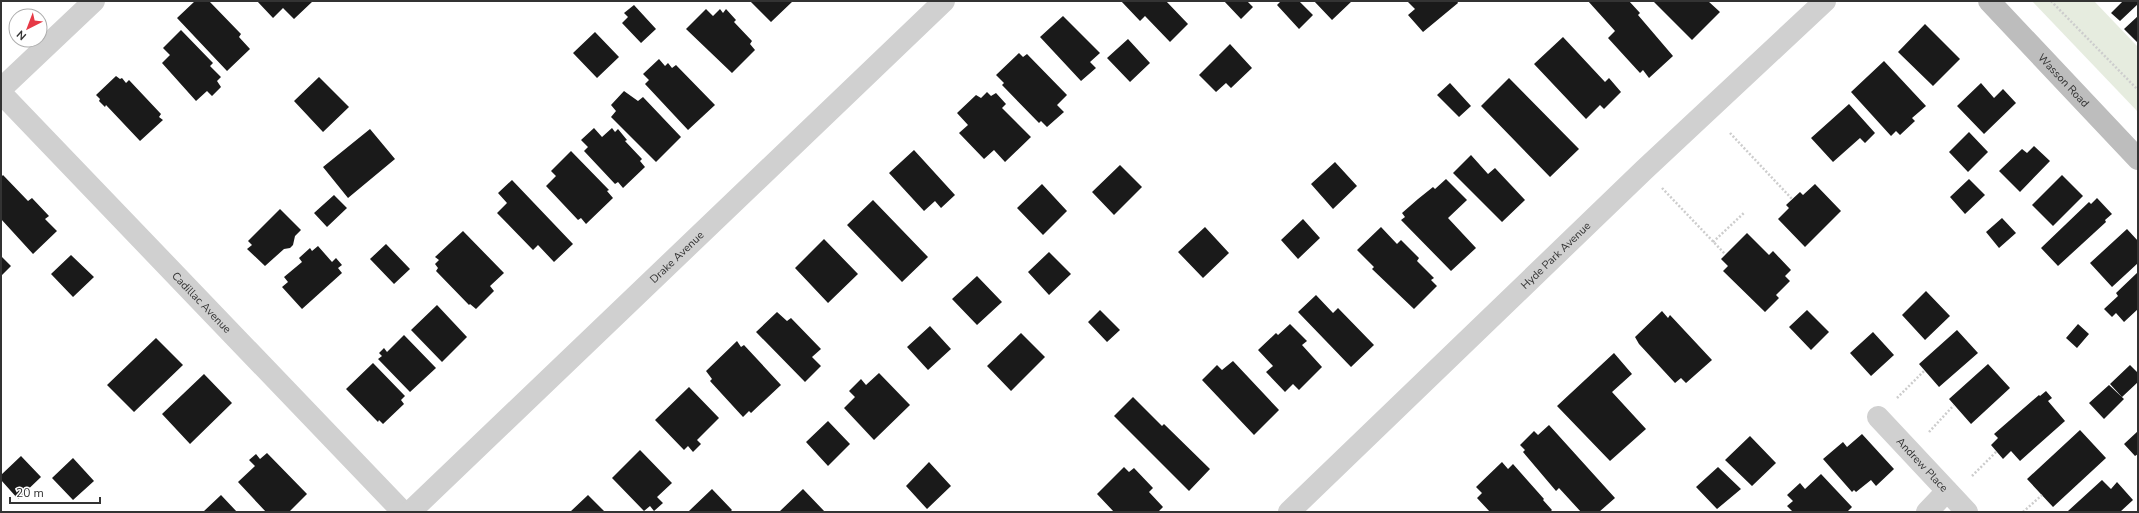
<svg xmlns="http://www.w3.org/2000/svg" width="2139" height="513" font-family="'Nunito Sans',sans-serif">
<rect width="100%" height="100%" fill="#fff"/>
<path fill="#e6ecdf" d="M2032,1H2094L2138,47V112Z"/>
<path fill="#1a1a1a" d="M195,1H209L241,34L239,37L250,49L227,71L177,18Z
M257,1H313L294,19L283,8L273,18Z
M750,1H793L771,22Z
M1121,1H1166L1188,24L1170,42L1145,16L1140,21Z
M1224,1H1247L1253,7L1241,19Z
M1281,1H1299L1313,15L1299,29L1277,5Z
M1314,1H1352L1332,20Z
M1407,1H1457L1458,3L1423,32L1408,15L1415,9Z
M1588,1H1629L1640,13L1638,15L1673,56L1649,78L1643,70L1640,73L1608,38L1615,31Z
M1653,1H1708L1720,12L1692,40Z
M2123,1H2137L2138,4L2120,21L2111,13Z
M634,5L656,29L641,43L622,23L628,17L624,13Z
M706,9L713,16L720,9L723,13L726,9L736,20L734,22L752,41L750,44L755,50L732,73L686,29Z
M1063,16L1100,53L1090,62L1096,68L1081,81L1040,37Z
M2138,16V43L2124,29Z
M1925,24L1960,59L1933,86L1898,52Z
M181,30L213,63L210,66L221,77L217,81L221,87L212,96L207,91L196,101L162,63L170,55L163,48Z
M595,32L619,57L597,78L573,53Z
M1563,37L1605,82L1609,78L1621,92L1604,109L1600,105L1586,119L1534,64Z
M1128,39L1150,63L1130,82L1107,58Z
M1230,44L1252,68L1231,88L1226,83L1216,92L1199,75Z
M1019,53L1023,57L1027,54L1067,95L1057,105L1064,112L1047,127L1041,121L1039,123L1002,85L1004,83L996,75Z
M659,59L665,66L668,63L672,68L676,65L715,105L688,130L645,84L649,80L643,74Z
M1884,61L1926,106L1912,118L1915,121L1900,135L1896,131L1891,136L1851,92Z
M116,76L120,79L122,78L126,83L129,80L161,114L159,117L163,120L140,141L106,105L105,107L99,101L100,99L96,95Z
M319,77L349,107L323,132L294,101Z
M1509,78L1579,149L1550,177L1481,106Z
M1450,83L1471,106L1459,117L1437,95Z
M1981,83L1994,98L2003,89L2016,103L1984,134L1957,106Z
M624,91L638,101L643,97L681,137L656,162L611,117L616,111L611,105Z
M987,92L991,96L996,93L1006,104L1002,108L1031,137L1005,162L994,150L984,159L959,133L968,125L957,113L976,95L981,98Z
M1849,104L1875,133L1865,143L1860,138L1833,162L1811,138Z
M594,128L602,137L612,128L615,132L618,129L627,140L625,141L642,159L640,161L645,167L623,188L618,182L615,184L584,151L588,147L581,140Z
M370,129L395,159L348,198L323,167Z
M1969,132L1988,152L1968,172L1949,152Z
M2034,146L2050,161L2020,192L1999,171L2022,149L2027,153Z
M914,150L955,195L941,208L935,201L924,211L889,173Z
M571,151L609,190L607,191L613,198L586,224L581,218L578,220L546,186L556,176L551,171Z
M1471,155L1488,174L1495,168L1525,200L1502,222L1453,173Z
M1335,162L1357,186L1333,209L1311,184Z
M1120,165L1142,187L1114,215L1092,192Z
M3,175L28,201L32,198L49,216L45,219L57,231L33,254L1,219V177Z
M2062,175L2083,196L2053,226L2032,205Z
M1446,179L1467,200L1448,218L1476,248L1451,271L1401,220L1405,217L1402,213L1418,199L1433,187L1435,189Z
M1969,179L1985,195L1965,214L1950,197Z
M512,180L573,244L554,262L538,245L533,250L497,213L507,203L498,193Z
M1042,184L1067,211L1043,235L1017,208Z
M1815,184L1841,211L1805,247L1778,219L1789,208L1786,205L1800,192L1803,195Z
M334,195L347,208L327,227L314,213Z
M2097,198L2112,214L2105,220L2106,222L2058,266L2041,248L2089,202L2091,204Z
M873,200L928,257L902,282L847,225Z
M280,209L301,230L295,236L293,245L290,248L284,249L265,266L247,249L252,245L248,241Z
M2002,218L2016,233L1999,248L1986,232Z
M1303,219L1320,238L1298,259L1281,240Z
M1205,227L1229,253L1203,278L1178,252Z
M1381,227L1397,244L1401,240L1419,258L1417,261L1434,278L1431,280L1437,286L1414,309L1372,269L1374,267L1357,250Z
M2127,229L2138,241V263L2112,287L2090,263Z
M463,231L504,273L490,286L494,291L476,309L470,304L469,305L436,271L438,268L435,264L439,260L435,257Z
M1747,233L1769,255L1773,251L1791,270L1785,276L1790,281L1776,295L1779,298L1765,312L1723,271L1728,266L1721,259Z
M824,239L858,274L828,303L795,268Z
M386,244L410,269L394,284L370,259Z
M318,246L332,262L336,258L342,265L338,268L342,273L302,309L282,287L288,282L284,277L302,262L299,258L310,248L312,251Z
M1049,252L1071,274L1049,295L1028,272Z
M71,255L94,277L73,297L51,274Z
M1,256L11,266L1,276Z
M2138,272V309L2124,322L2116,313L2112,317L2104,309L2118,296L2116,293Z
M977,276L1002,302L977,325L952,299Z
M1926,291L1950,316L1925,340L1902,315Z
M1316,295L1333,313L1338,308L1374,345L1351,367L1298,312Z
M437,305L467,337L442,362L411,330Z
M1100,310L1120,330L1107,342L1088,322Z
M1807,310L1829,332L1811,350L1789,327Z
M1662,311L1668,318L1670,315L1712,360L1686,383L1681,378L1675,383L1639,344L1635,337Z
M777,312L787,321L791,318L821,349L812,357L821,366L805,382L756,332Z
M1290,324L1307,341L1302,345L1322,367L1299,390L1293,384L1285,392L1266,372L1273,366L1258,350L1276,333L1278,335Z
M2078,324L2089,334L2077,348L2066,338Z
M930,326L951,349L928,370L907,347Z
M1957,330L1978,353L1939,387L1919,364Z
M1873,332L1894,355L1871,376L1850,353Z
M1021,333L1045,357L1011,391L987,366Z
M404,335L436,368L410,392L378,359L382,356L379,353L384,348L387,352Z
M156,338L183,365L134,412L107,385Z
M737,341L741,347L744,345L781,385L751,413L749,411L743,417L710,381L712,379L706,371Z
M1614,353L1632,374L1612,392L1646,429L1610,461L1557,406Z
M1233,361L1279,410L1254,435L1202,380L1217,365L1222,370Z
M373,363L405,396L401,400L404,404L383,424L379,420L378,422L346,389Z
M1988,364L2010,388L1971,424L1949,399Z
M2130,365L2138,373V382L2122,397L2110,384Z
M879,373L910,405L874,440L844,408L855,397L849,391L861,379L866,385Z
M204,374L232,403L190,444L162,414Z
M2109,385L2124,399L2104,419L2089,403Z
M689,387L719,418L697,440L701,444L693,452L688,446L684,450L655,420Z
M2046,391L2052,398L2048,401L2065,421L2020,461L2011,451L2003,459L1991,445L1998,438L1994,434L2039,395L2040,396Z
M1133,397L1162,426L1164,424L1210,469L1189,491L1114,416Z
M828,421L850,444L828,466L806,442Z
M1549,425L1615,498L1599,512H1581L1559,488L1556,491L1523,452L1525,450L1520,445L1534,431L1538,435Z
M2080,430L2106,458L2053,507L2027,479Z
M2138,431V454L2135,456L2124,444Z
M1862,434L1894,469L1876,486L1871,480L1856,492L1854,490L1852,492L1823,459L1843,442L1847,447Z
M1750,436L1776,463L1752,486L1725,460Z
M640,450L672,483L657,497L663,503L654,511L650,506L644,511L612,478Z
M267,453L307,494L289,512H266L238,482L255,466L249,460L256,454L260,459Z
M21,456L41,477L18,499L1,480V475Z
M73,458L94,481L73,500L52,478Z
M929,462L951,486L927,509L906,486Z
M1502,462L1508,469L1513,464L1544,499L1543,500L1552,510L1550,512H1490L1477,498L1482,493L1476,487Z
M1124,467L1129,472L1134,468L1153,488L1149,492L1163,507L1158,512H1114L1097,494Z
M1718,467L1741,489L1717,509L1696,487Z
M1821,474L1852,507L1847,512H1793L1787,506L1793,501L1787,495L1800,483L1805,489Z
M2102,480L2111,489L2117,482L2133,500L2120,512L2068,511Z
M712,489L732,510L730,512H690L689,511Z
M803,489L825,512H779Z
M221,495L237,512H203Z
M588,495L605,512H570Z"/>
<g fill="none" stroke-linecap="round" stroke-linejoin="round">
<path stroke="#cdcdcd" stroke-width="2.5" stroke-dasharray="2 2" stroke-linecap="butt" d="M2051,1L2138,90
M1730,133L1792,199
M1662,188L1725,254
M1713,242L1745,212
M1897,398L1924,371
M1929,432L1954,405
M1972,476L1997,451
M2023,512L2042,495"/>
<g stroke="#d0d0d0" stroke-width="22">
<path d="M1,89L94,1"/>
<path id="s1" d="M1,93L403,512"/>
<path id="s2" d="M1878,417L1967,512"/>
<path id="s3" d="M410,512L944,1"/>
<path id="s4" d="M1289,512L1644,170L1825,1"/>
<path d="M1927,512L1947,491"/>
</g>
<path stroke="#bdbdbd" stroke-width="22" id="s5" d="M1989,1L2138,159"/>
</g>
<g text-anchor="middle" stroke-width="4" stroke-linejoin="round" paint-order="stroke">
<g font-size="11" fill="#333" stroke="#fff">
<text dy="4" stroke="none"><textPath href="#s5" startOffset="109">Wasson Road</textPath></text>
<text dy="4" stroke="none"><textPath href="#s4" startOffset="370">Hyde Park Avenue</textPath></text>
<text dy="4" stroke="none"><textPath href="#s3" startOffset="369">Drake Avenue</textPath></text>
<text dy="4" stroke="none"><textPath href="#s1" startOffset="290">Cadillac Avenue</textPath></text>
<text dy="4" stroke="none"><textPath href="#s2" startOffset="65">Andrew Place</textPath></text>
</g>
</g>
<rect width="2139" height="513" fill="none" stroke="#333333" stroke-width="4"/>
<g transform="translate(28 28) rotate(222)"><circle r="19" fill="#ffffff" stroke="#adadad"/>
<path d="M0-3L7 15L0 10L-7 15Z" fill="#e63946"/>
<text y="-6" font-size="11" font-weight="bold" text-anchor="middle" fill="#333333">N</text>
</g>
<path d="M10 497v6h90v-6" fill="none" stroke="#333333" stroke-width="2"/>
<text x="16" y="497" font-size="12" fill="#333333" stroke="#ffffff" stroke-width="3" paint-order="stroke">20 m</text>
</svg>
